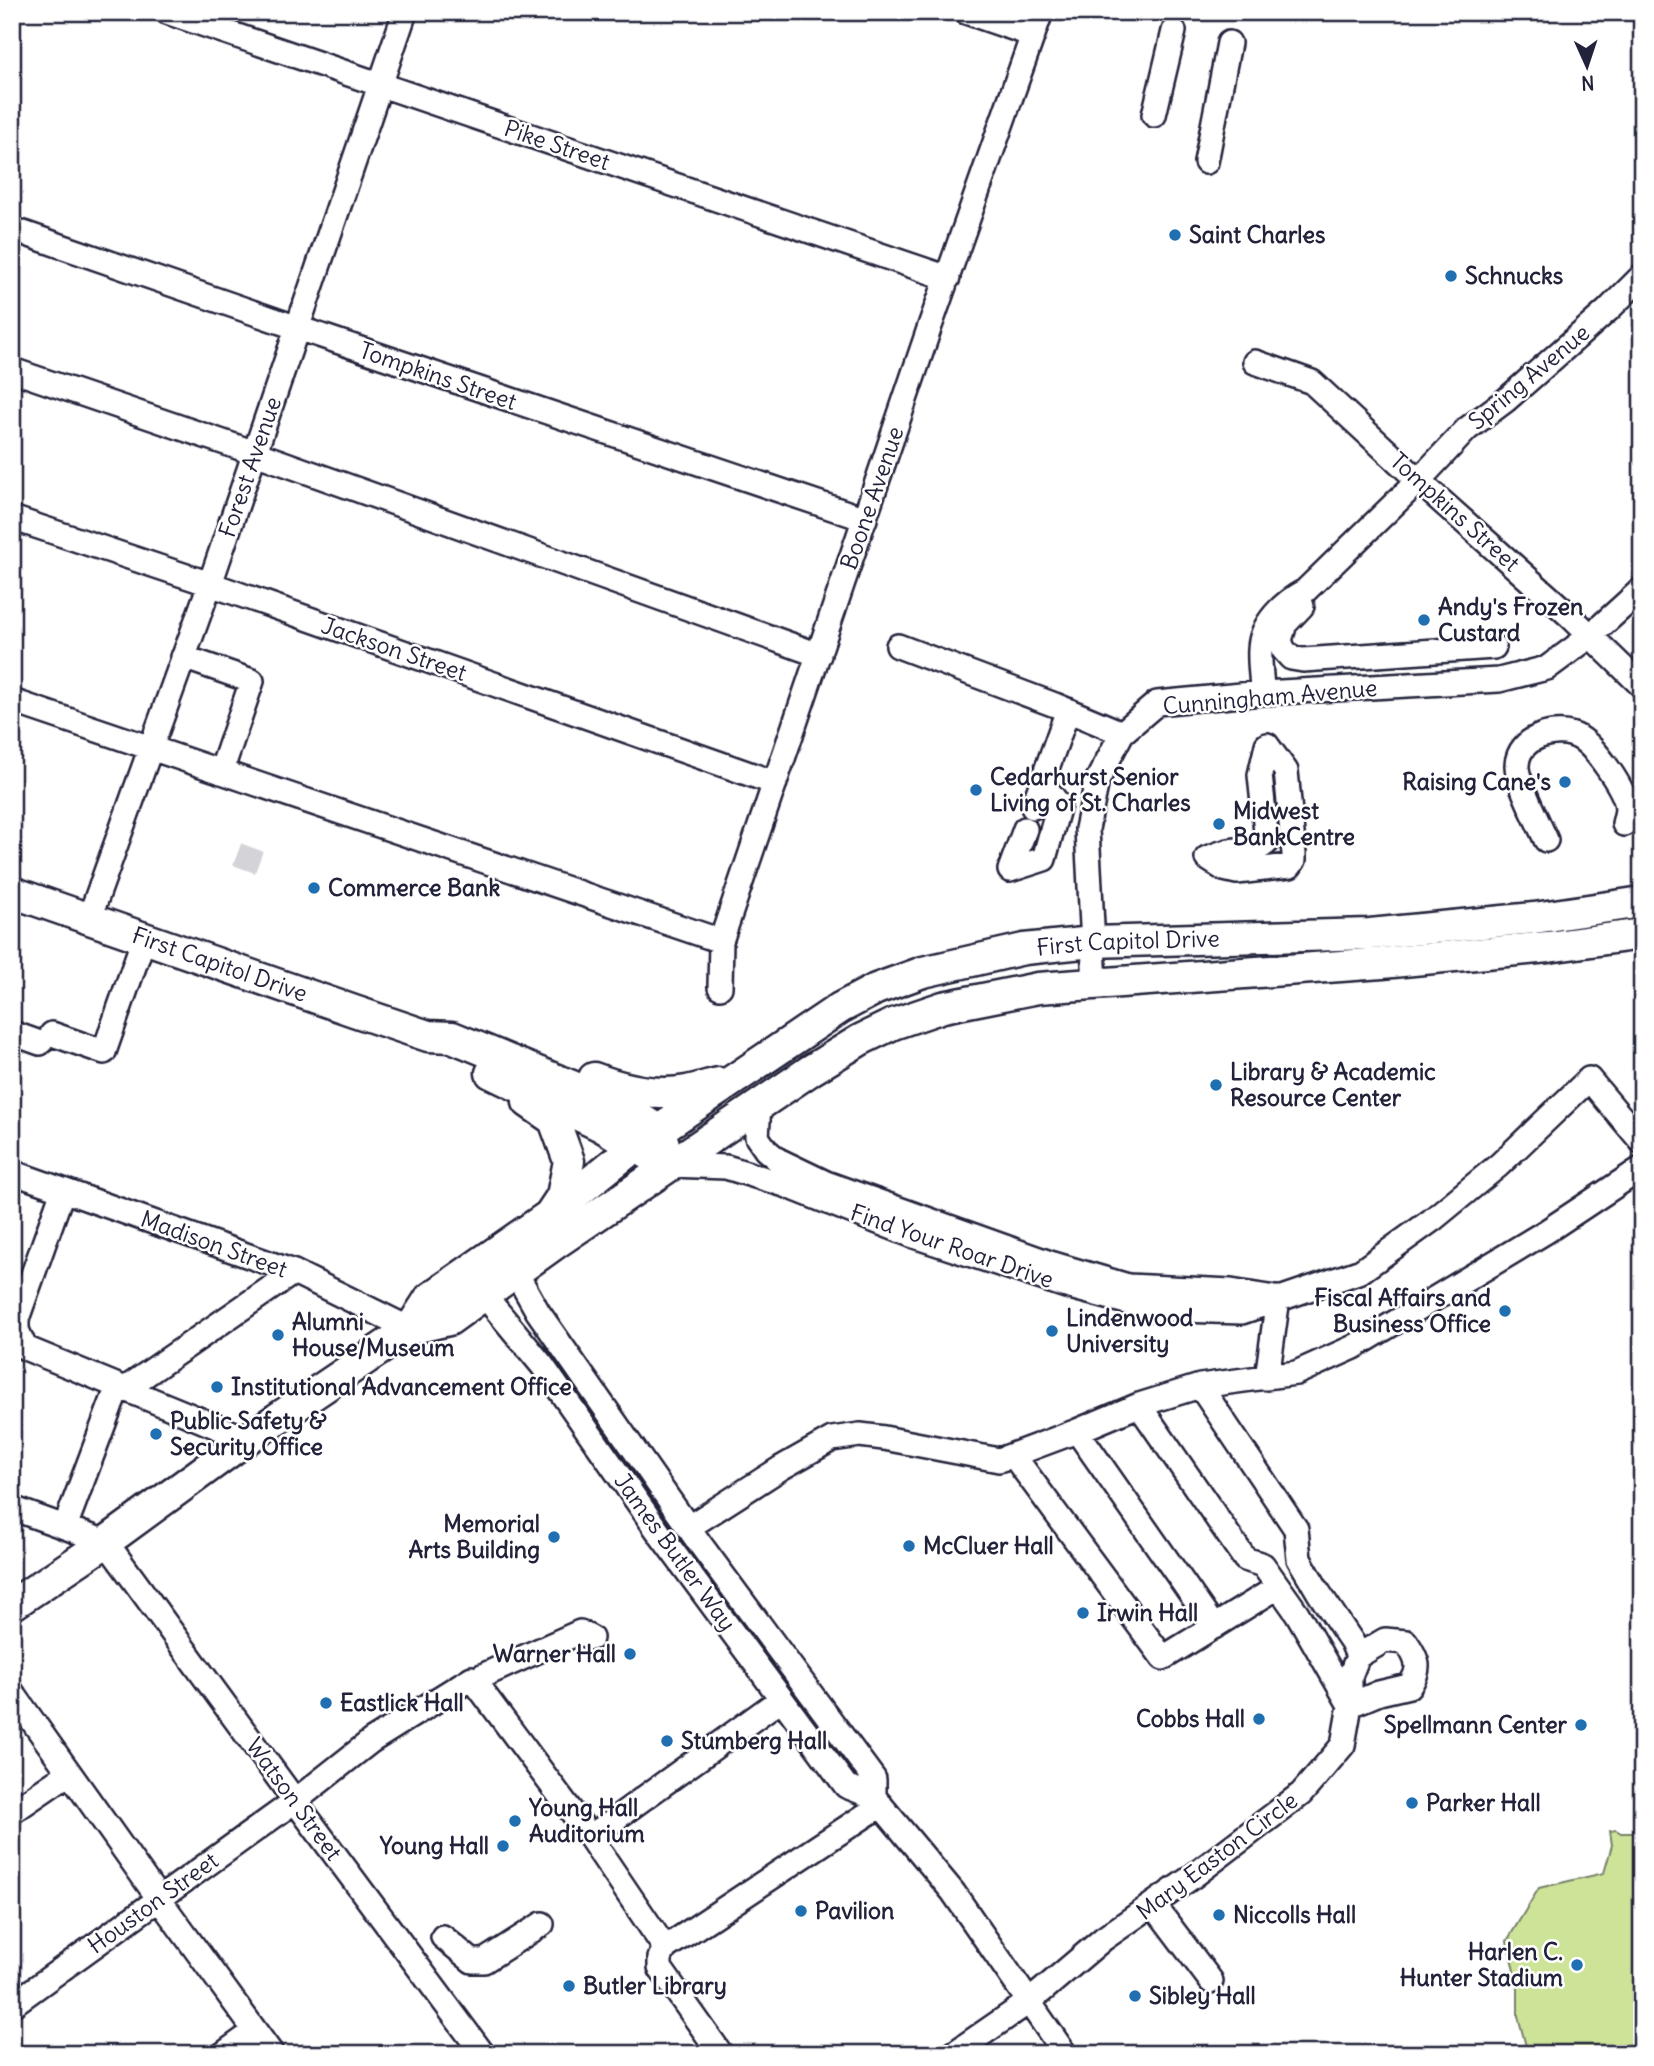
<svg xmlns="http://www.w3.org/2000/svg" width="1654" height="2066" font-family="Delius,sans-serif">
<rect width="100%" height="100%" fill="#fff"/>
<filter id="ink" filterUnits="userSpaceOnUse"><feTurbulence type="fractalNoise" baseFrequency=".0143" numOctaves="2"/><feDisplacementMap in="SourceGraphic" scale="14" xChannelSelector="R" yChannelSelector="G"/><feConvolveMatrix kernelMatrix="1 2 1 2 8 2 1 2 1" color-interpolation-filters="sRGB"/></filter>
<g filter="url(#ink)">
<path fill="#cde398" stroke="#78826a" stroke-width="2" d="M1616,1830L1621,1833H1642V2054H1528L1518,2016V1988L1507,1941L1539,1888L1604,1873L1612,1845L1610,1831Z"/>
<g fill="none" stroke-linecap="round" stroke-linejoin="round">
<path stroke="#d3d3d8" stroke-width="23" stroke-dasharray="23 11" stroke-linecap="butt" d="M244,869L254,842"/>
<defs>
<path id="minor" d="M167,12L948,278
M966,12L1033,35
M1154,115L1174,31
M1206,162L1229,43
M12,229L298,328L865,519
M1255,362L1312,382L1431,492L1570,616L1642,686
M12,370L255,453L819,655
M12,518L210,584L775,783
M1302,606L1285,624L1280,640L1283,649L1291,658L1303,660L1494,647
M898,646L1055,705L1122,733
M183,657L252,681L221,772
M1262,693C1262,679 1259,663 1260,649C1261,623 1284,602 1305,591L1419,480L1467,429L1506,400L1608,310L1642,276
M12,701L721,941
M1033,807L1068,710
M1025,829L1010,870L1044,859L1059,805L1042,783
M1546,840C1539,824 1516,780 1517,765C1518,737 1557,725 1580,738C1595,747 1626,790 1627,808C1627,813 1625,819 1624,824
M1207,858L1224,869L1237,872L1290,866L1294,860V854L1286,771L1267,745
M1207,858C1214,856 1222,852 1229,851C1242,848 1257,853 1267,842L1260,775L1267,745
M89,919L210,584L405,12
M1095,984L1087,829L1097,781L1122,733L1157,703L1262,693L1499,680L1547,668L1589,637L1642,589
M720,987L721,941L930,326L1041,12
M12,1033L40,1043
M52,1034L104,1052L144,938
M759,1105L757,1137L766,1150L778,1160L826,1183L1050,1263L1128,1286L1231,1291L1275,1298
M670,1165L726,1167L785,1185L911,1235L1066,1286L1152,1309L1242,1312L1361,1271L1432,1220L1499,1165L1589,1079L1642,1142
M12,1172L294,1272L410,1329
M63,1190L17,1319V1330L25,1348L247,1439
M485,1296L542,1365L662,1537L846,1786L874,1797V1779L700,1544L538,1312L516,1273
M1267,1378L1278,1298
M1200,1386L1296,1373L1354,1347L1547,1231L1642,1168
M125,1389L294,1272
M1139,1405L1245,1559L1263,1565L1297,1613L1350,1705
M1077,1431L1214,1627
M1013,1455L1163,1658L1278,1587
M12,1508L106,1542L295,1801L483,2054
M65,1527L118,1386
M689,1527L781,1468L832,1439L860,1435L884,1438L999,1460L1077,1431L1139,1405L1200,1386L1296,1529L1299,1559L1319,1593L1352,1642L1358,1656L1350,1676V1705L1343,1745L1301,1794L1192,1877L1103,1939L1030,2001L953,2054
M482,1676L580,1632L591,1638
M12,1692L159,1899L272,2054
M1350,1705L1379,1693L1409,1686C1422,1669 1418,1659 1406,1642L1385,1640L1358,1656
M874,1797L953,1892L1065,2054
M12,1812L69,1773
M590,1837L781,1699
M1153,1904L1211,1981
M443,1937L472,1961H484L542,1924
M12,2005L295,1801L371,1741L472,1678L583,1827L665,1948
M223,2054L255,2031
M721,2054L660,1968V1958L665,1948L881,1805"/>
<g id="major">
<path id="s1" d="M12,892L354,1011L428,1036L452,1037L618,1105L660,1131L665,1148"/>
<path d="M491,1073L601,1126L649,1155"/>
<path d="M594,1078C623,1089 655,1097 687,1091C698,1089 708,1085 719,1083"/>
<path d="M528,1102L554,1120L569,1161L562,1196L552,1211"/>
<path id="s2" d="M410,1329L430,1298L548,1216L634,1147L840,1008L876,989L923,972L1024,949L1093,942L1370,934L1534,918L1642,902"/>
<path d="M12,1605L106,1542L247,1439L410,1329L449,1320L556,1243L811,1070L860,1040L893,1024L943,1007L1038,988L1382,963L1548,947L1642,934"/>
</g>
</defs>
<use href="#minor" stroke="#22223b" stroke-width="28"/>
<use href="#major" stroke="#22223b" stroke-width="35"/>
<use href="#minor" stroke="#fff" stroke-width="23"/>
<use href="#major" stroke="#fff" stroke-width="30"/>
</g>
</g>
<g fill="#1f6fb2" stroke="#fff" stroke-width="2.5">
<circle cx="1175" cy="235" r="7"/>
<circle cx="1451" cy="276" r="7"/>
<circle cx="1424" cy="620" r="7"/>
<circle cx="1565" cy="782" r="7"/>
<circle cx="976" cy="790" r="7"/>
<circle cx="1219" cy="824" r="7"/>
<circle cx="314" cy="888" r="7"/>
<circle cx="1216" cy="1085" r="7"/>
<circle cx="1505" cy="1311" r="7"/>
<circle cx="1052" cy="1331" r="7"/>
<circle cx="278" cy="1335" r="7"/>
<circle cx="217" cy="1387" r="7"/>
<circle cx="156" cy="1434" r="7"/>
<circle cx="554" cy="1537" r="7"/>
<circle cx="909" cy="1546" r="7"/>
<circle cx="1083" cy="1613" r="7"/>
<circle cx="630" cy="1654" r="7"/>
<circle cx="326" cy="1703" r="7"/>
<circle cx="1259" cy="1719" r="7"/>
<circle cx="1581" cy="1725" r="7"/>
<circle cx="667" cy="1741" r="7"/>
<circle cx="1412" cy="1803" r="7"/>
<circle cx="515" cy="1821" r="7"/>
<circle cx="503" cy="1846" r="7"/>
<circle cx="801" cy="1911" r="7"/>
<circle cx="1219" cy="1915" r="7"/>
<circle cx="1577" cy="1965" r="7"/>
<circle cx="569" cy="1986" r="7"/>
<circle cx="1135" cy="1996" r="7"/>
</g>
<g text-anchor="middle" stroke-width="5" stroke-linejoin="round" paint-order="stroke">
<g font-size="23" fill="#22223b" stroke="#fff">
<text transform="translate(557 145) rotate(19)" y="8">Pike Street</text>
<text transform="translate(438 376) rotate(19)" y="8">Tompkins Street</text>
<text transform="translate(1529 377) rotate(-40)" y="8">Spring Avenue</text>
<text transform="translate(250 467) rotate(-71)" y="8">Forest Avenue</text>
<text transform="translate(872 498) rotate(-71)" y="8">Boone Avenue</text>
<text transform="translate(1455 512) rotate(42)" y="8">Tompkins Street</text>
<text transform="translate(394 649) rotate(19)" y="8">Jackson Street</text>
<text transform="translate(1270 697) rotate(-5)" y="8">Cunningham Avenue</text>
<text dy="8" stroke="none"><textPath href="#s2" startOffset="838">First Capitol Drive</textPath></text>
<text dy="8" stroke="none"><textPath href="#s1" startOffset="220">First Capitol Drive</textPath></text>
<text transform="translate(214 1244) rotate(20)" y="8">Madison Street</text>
<text transform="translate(952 1246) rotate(19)" y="8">Find Your Roar Drive</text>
<text transform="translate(675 1552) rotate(54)" y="8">James Butler Way</text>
<text transform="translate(294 1799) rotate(54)" y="8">Watson Street</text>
<text transform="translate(1217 1856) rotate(-37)" y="8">Mary Easton Circle</text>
<text transform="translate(153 1903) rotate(-36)" y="8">Houston Street</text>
</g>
<g font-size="23" font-weight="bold" fill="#22223b" stroke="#fff" text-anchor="start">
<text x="1189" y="243">Saint Charles</text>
<text x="1465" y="284">Schnucks</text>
<text x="1438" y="615">Andy's Frozen<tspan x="1438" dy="26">Custard</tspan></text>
<text x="990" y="785">Cedarhurst Senior<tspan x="990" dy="26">Living of St. Charles</tspan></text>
<text x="1551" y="790" text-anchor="end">Raising Cane's</text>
<text x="1233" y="819">Midwest<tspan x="1233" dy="26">BankCentre</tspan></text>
<text x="328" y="896">Commerce Bank</text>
<text x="1230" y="1080">Library &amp; Academic<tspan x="1230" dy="26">Resource Center</tspan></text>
<text x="1491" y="1306" text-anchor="end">Fiscal Affairs and<tspan x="1491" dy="26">Business Office</tspan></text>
<text x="1066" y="1326">Lindenwood<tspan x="1066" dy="26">University</tspan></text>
<text x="292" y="1330">Alumni<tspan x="292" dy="26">House/Museum</tspan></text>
<text x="231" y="1395">Institutional Advancement Office</text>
<text x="170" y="1429">Public Safety &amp;<tspan x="170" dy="26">Security Office</tspan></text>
<text x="540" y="1532" text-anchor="end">Memorial<tspan x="540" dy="26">Arts Building</tspan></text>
<text x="923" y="1554">McCluer Hall</text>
<text x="1097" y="1621">Irwin Hall</text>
<text x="616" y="1662" text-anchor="end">Warner Hall</text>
<text x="340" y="1711">Eastlick Hall</text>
<text x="1245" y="1727" text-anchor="end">Cobbs Hall</text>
<text x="1567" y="1733" text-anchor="end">Spellmann Center</text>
<text x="681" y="1749">Stumberg Hall</text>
<text x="1426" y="1811">Parker Hall</text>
<text x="529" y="1816">Young Hall<tspan x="529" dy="26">Auditorium</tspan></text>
<text x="489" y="1854" text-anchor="end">Young Hall</text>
<text x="815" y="1919">Pavilion</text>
<text x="1233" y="1923">Niccolls Hall</text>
<text x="1563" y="1960" text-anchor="end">Harlen C.<tspan x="1563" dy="26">Hunter Stadium</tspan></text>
<text x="583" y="1994">Butler Library</text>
<text x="1149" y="2004">Sibley Hall</text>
</g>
</g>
<rect width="1654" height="2066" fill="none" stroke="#fff" stroke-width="42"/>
<rect x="21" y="21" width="1612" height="2024" fill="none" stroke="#22223b" stroke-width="2.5" filter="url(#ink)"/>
<g transform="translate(1587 66) rotate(177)" stroke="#ffffff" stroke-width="5" paint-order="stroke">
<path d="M0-5L12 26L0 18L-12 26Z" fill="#22223b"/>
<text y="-10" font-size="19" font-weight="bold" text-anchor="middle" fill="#22223b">N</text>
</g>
</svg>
